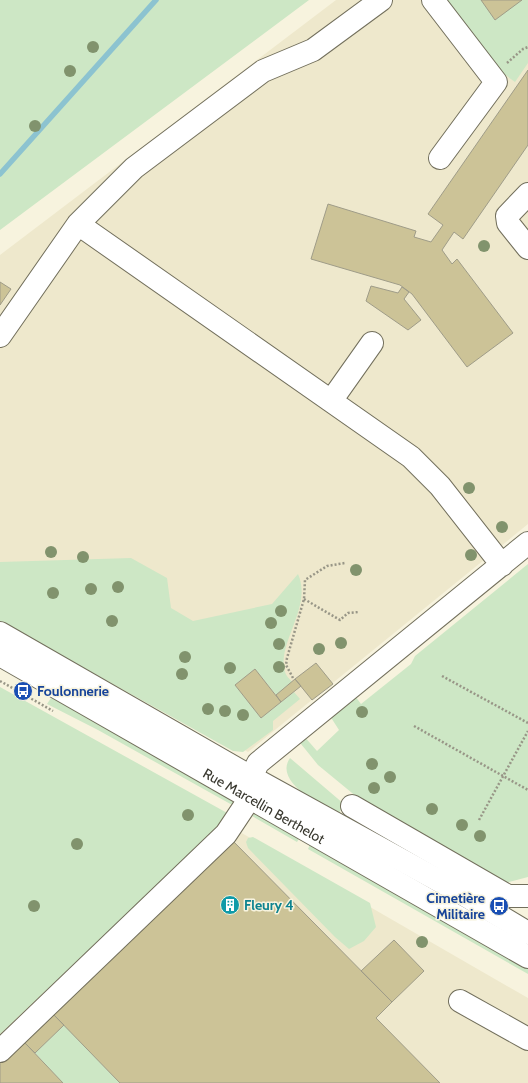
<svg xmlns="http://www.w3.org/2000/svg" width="528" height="1083" font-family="Cabin,sans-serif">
<rect width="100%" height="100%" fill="#f7f3de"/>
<path fill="#eee8cc" d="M336,0H528V524L248,752L0,600V255Z
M200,809L528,998V1083H0V1003Z"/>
<path fill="#cde7c5" d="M0,0H309L0,230Z
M446,0H528V63L515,82L493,66Z
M131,558L167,578L171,608L193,621L272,604L298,574C313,607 276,644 285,672C286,676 290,679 292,682L276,695L255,669L235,685L261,718L294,692L300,699L273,721V730L243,752L233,751L0,621V562Z
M528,564V877L509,882L496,883L363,802L318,765L297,739L303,735L317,751L339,730L330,716L355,696L361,704L411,664L415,656Z
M0,687L229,814L227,819L0,1034Z
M51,698L71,703L237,798L234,806L98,730L47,704Z
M290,758L344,804L338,815C322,806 273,782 290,758Z
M260,810L302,834L297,842L252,816Z
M253,837L370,903L376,927L364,941L349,949L335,937L248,848L246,842L248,838Z
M312,840L528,964V974L308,849Z
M64,1025L120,1083H63L35,1053Z"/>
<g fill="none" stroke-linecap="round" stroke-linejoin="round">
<path stroke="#8cc3d0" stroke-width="5.5" d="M0,174L156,0"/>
</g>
<path fill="#ccc397" stroke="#9f9c88" d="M481,0H522L495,20Z
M528,70V145L463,239L454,232L442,250L452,264L457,259L513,333L467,367L412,294L400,285L311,259L328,204L416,231L414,237L431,242L443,225L428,214Z
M0,282L11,289L0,305Z
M371,286L398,293L402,287L409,292L404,299L421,320L408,330L366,301Z
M316,663L333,684L312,700L295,679Z
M255,669L281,702L261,718L235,685Z
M295,679L301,686L281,702L276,695Z
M231,839L392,1002L376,1018L440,1083H120L53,1014Z
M394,940L424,971L392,1002L361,971Z
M53,1014L64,1025L35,1053L24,1042Z
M21,1040L26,1044L63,1083H0V1060Z"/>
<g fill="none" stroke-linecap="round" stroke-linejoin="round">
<defs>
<path id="minor" d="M433,0L496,82L440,158
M528,194L507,216L508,223L528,248
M78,224L411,457L440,486L502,565
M0,336L78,224L134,168L263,71L313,50L381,0
M331,401L372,343
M251,777L258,763L528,543
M352,806L508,896H528
M460,1001L528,1039
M0,1051L226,834L250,798"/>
<g id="major">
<path d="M0,633L251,777L456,890L528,933"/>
<path id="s1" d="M0,655L528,957"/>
</g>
</defs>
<use href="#minor" stroke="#726f5c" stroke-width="24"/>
<use href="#major" stroke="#726f5c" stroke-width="24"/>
<path stroke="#989687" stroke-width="2.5" stroke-dasharray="2 2" stroke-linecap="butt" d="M507,63L523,49L528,47
M304,599L340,620L348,613L359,612
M442,676L528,723
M293,678L286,665L287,658L304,599L305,580L327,566L345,563
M0,681L53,711
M414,726L528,790
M479,820L528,731"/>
<use href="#minor" stroke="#fff" stroke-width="22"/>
<use href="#major" stroke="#fff" stroke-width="22"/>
</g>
<g fill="#81936d">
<circle cx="93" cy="47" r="6"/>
<circle cx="70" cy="71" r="6"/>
<circle cx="35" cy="126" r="6"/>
<circle cx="484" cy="246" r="6"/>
<circle cx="469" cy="488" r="6"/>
<circle cx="502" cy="527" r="6"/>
<circle cx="51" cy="552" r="6"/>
<circle cx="471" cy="555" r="6"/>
<circle cx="83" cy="557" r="6"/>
<circle cx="356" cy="570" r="6"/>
<circle cx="118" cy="587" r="6"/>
<circle cx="91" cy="589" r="6"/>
<circle cx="53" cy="593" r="6"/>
<circle cx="281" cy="611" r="6"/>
<circle cx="112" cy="621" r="6"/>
<circle cx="271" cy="623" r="6"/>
<circle cx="341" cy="643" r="6"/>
<circle cx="279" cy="644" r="6"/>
<circle cx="319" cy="649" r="6"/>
<circle cx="185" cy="657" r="6"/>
<circle cx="279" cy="667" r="6"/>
<circle cx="230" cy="668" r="6"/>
<circle cx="182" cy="674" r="6"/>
<circle cx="208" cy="709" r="6"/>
<circle cx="225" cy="711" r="6"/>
<circle cx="362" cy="712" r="6"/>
<circle cx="243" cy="715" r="6"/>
<circle cx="372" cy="764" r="6"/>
<circle cx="390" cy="777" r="6"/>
<circle cx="374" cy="788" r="6"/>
<circle cx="432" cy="809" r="6"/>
<circle cx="188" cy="815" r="6"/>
<circle cx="462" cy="825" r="6"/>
<circle cx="480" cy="836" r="6"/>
<circle cx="77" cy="844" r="6"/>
<circle cx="34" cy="906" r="6"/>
<circle cx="422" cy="942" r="6"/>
</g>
<defs>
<symbol id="bus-disc" viewBox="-11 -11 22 22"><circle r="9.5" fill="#1a4fb4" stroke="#f7f3de"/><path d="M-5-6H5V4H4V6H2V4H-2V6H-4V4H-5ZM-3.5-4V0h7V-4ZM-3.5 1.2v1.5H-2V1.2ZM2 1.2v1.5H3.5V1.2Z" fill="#fff"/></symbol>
<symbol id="building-disc" viewBox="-11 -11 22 22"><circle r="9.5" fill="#0f9aa8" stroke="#f7f3de"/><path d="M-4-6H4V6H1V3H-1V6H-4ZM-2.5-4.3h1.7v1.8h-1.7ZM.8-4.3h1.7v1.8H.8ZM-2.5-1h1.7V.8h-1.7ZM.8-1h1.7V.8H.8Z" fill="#fff"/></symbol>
</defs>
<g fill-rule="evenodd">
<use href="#bus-disc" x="12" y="680" width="22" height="22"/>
<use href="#building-disc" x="219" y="894" width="22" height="22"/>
<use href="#bus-disc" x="488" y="895" width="22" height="22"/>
</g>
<g text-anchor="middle" stroke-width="3" stroke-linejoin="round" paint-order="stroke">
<g font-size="14" font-weight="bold" fill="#164399" stroke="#f7f3de" text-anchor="start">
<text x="37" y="696">Foulonnerie</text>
<text x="485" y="903" text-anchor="end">Cimetière<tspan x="485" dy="16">Militaire</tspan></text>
</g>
<g font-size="14" fill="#39382f" stroke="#f7f3de">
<text dy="5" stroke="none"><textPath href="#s1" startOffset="304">Rue Marcellin Berthelot</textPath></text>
</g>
<g font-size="14" font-weight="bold" fill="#0d838f" stroke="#f7f3de" text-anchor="start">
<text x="244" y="910">Fleury 4</text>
</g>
</g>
</svg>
